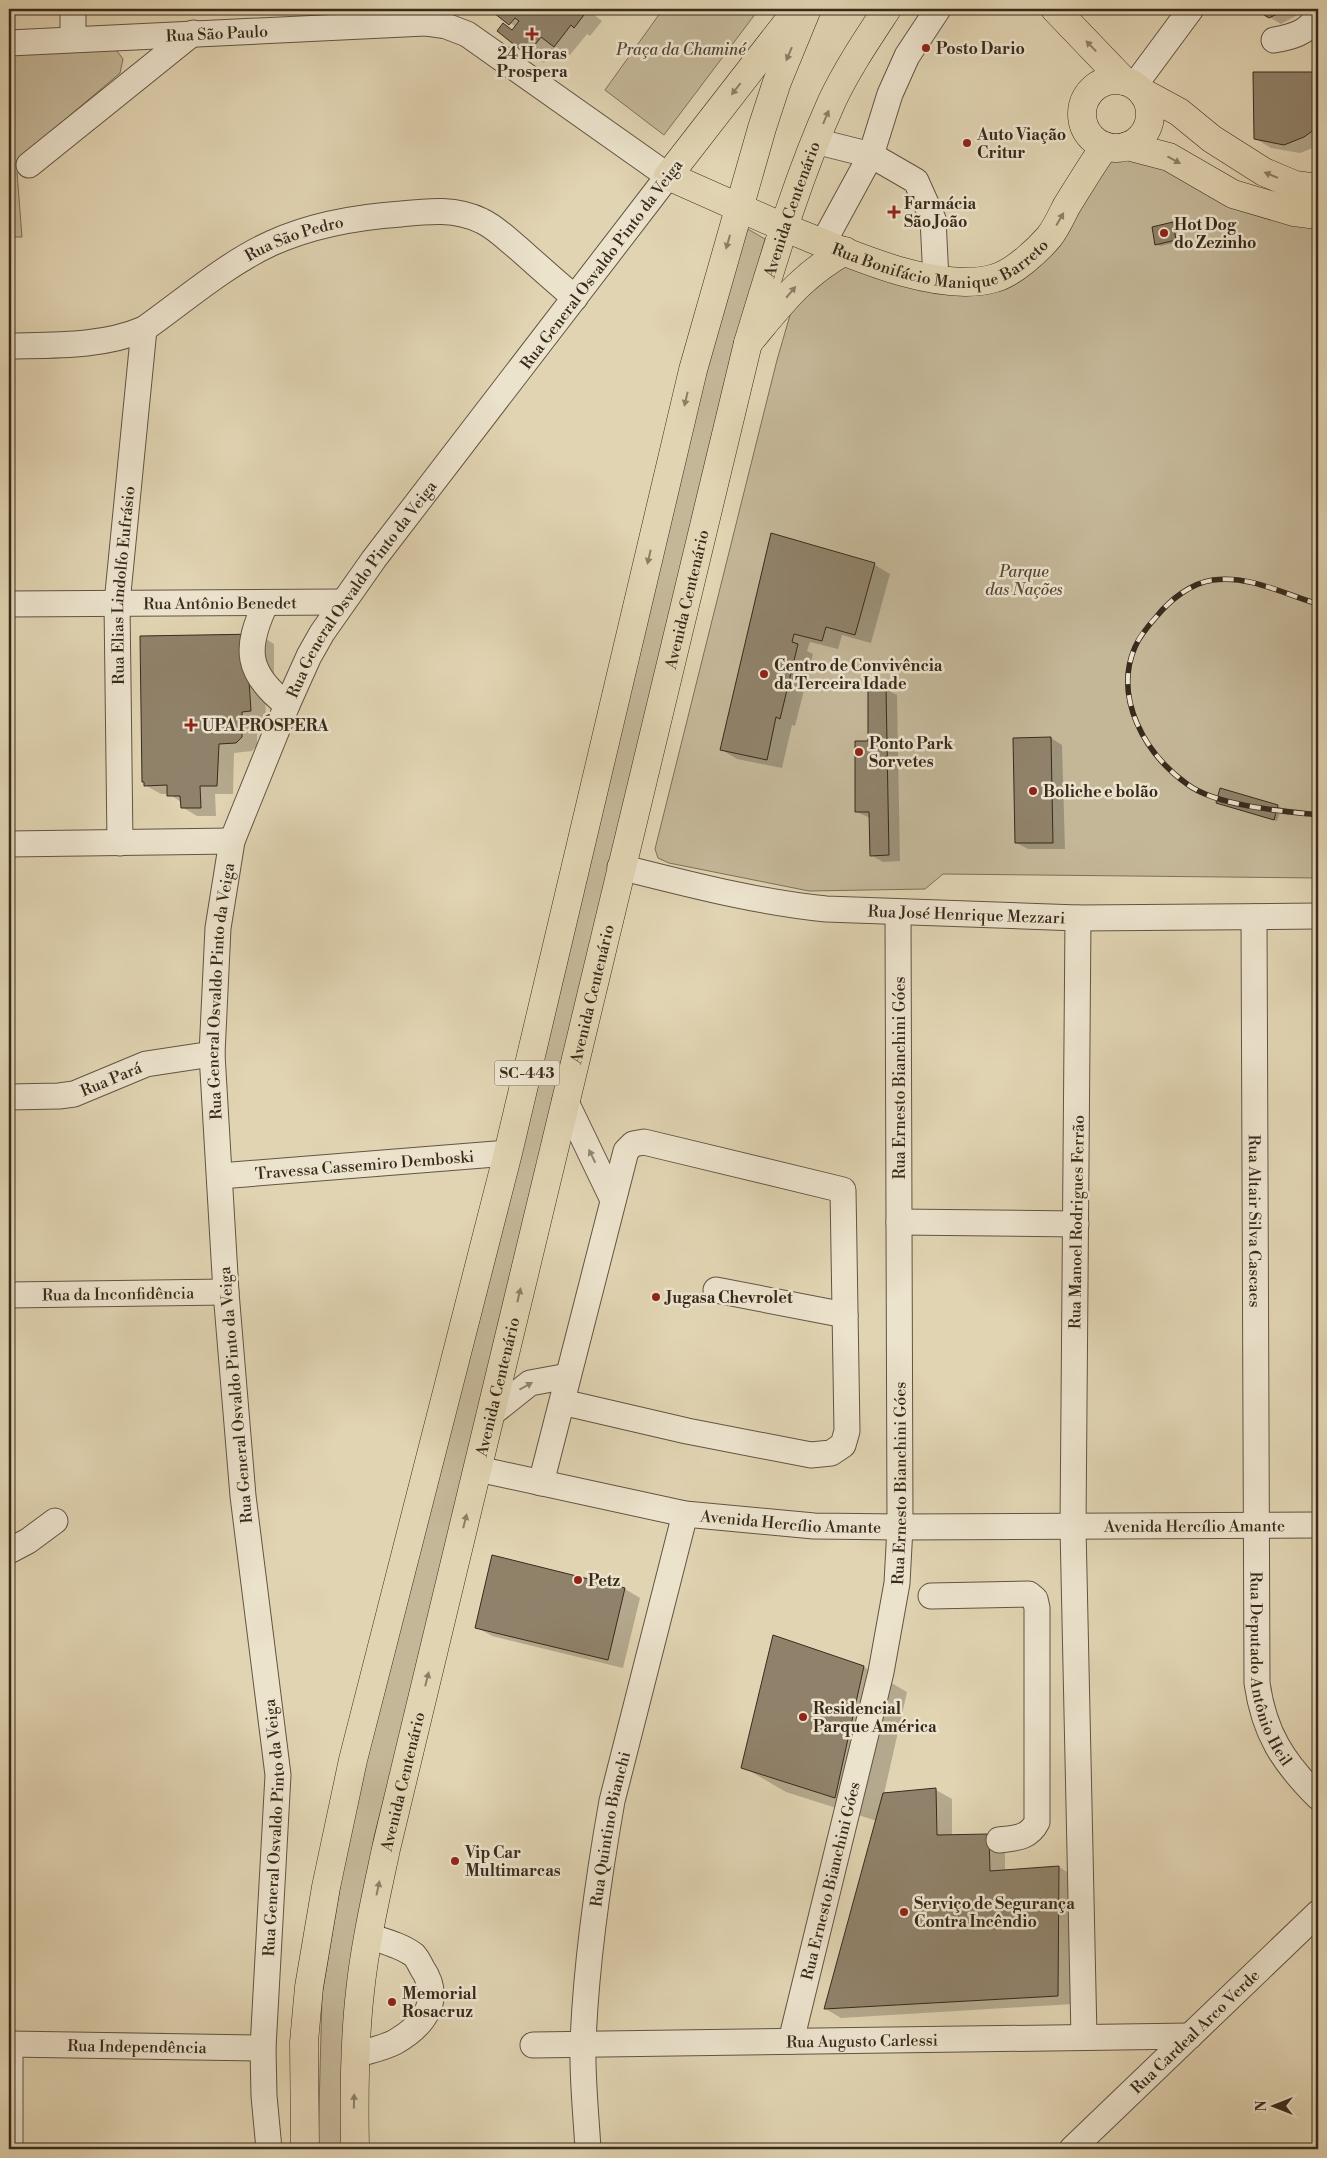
<svg xmlns="http://www.w3.org/2000/svg" width="1327" height="2158" font-family="'Libre Bodoni',serif">
<rect width="100%" height="100%" fill="#e1d4b2"/>
<filter id="stains"><feTurbulence type="fractalNoise" baseFrequency=".004" numOctaves="4"/><feColorMatrix values="0 0 0 0 .2 0 0 0 0 .09 0 0 0 0 .02 0 0 0 .5 -.17"/></filter>
<radialGradient id="worn" r=".72"><stop offset=".6" stop-color="#630" stop-opacity="0"/><stop offset="1" stop-color="#630" stop-opacity=".3"/></radialGradient>
<path fill="#c4b798" stroke="#7e705a" d="M663,9H759L664,135L605,90Z
M112,49L117,51L123,59L120,73L23,155L17,172L22,237H9V55Z
M1125,149L1318,222V878L943,874L925,889L809,891L669,863L658,858L655,849L777,360L795,298L839,260L999,284L1106,156Z
M739,224L765,239L725,387L412,1691L374,1837L346,2010L347,2149H318L322,1995L352,1815Z"/>
<path fill="#0003" d="M491,9H587L602,21L590,36L587,34L570,55L556,47L544,63L499,31L503,25L513,31L516,27Z
M1256,9H1308L1281,24Z
M1255,73H1318V146L1300,153L1271,148L1256,139Z
M1173,223L1176,225L1179,242L1160,246L1157,244Z
M772,534L875,565L890,574L871,643L842,635L838,649L810,642L807,651L813,654L795,726L792,725L782,768L737,759L722,750Z
M259,635L274,644V673H264L266,719L257,720V746L252,751L234,753L233,794H215L216,816H197L182,807L181,802L169,794H161L145,785Z
M885,689L897,695L900,861L883,862L871,855L870,818L857,812L870,742Z
M1051,738L1062,745L1065,849H1028L1017,843Z
M1217,803L1278,806L1281,808L1277,821Z
M625,1589L640,1598L623,1668L492,1636L476,1627Z
M774,1637L864,1667L907,1692L884,1794L936,1790L952,1799V1836L1005,1844V1871L1059,1867L1074,1876L1073,2004L841,2018L826,2009L877,1821L786,1792L743,1767Z"/>
<path fill="#90826a" stroke="#382a1c" d="M489,9H585L587,11L574,28L571,25L554,47L541,37L527,55L497,31L503,23L512,30L519,21L515,18L509,25Z
M1254,9H1287L1269,18Z
M1253,72H1318V127L1304,137L1284,145L1254,139Z
M1173,222L1176,240L1155,245L1152,227Z
M771,533L875,563L855,635L826,627L822,641L794,634L792,642L798,644L780,719L776,717L767,760L720,750Z
M259,634L248,665L251,711L242,712V737L236,743L219,744L217,786H200L201,808H181L180,796H167V785L144,786V782H142L140,636Z
M886,687L889,855L870,856L869,812H855V741H868V689Z
M1051,737L1053,843H1015L1013,738Z
M1220,788L1278,805L1274,820L1216,803Z
M492,1555L625,1588L608,1660L475,1628Z
M773,1635L864,1666L835,1798L741,1768Z
M936,1788L937,1835L989,1834L990,1871L1059,1866L1058,1996L824,2009L883,1793Z"/>
<g fill="none" stroke-linecap="round" stroke-linejoin="round">
<defs>
<g id="minor">
<path d="M73,9V39"/>
<path d="M1274,40C1292,37 1307,33 1318,16"/>
<path id="s1" d="M9,43L425,23"/>
<path d="M1134,86L1191,9"/>
<path d="M815,141L871,155L916,181L933,219L936,280"/>
<path d="M29,165L193,33"/>
<path d="M823,243L871,155L890,94L907,56L938,9"/>
<path id="s2" d="M9,346C53,345 102,347 144,329C185,300 226,264 272,243C312,225 357,217 401,214C429,211 456,208 482,221C495,227 507,239 518,248C537,265 556,282 575,298"/>
<path d="M266,603C244,649 246,673 287,705"/>
<path id="s3" d="M9,604L343,602"/>
<path id="s4" d="M120,843L117,603L144,329"/>
<path d="M9,844L232,841"/>
<path id="s5" d="M620,867C688,884 756,902 826,909L1078,918L1318,916"/>
<path id="s6" d="M1254,917L1257,1683C1264,1733 1283,1762 1318,1797"/>
<path d="M1078,918L1073,1527L1084,2037"/>
<path id="s7" d="M9,1097L59,1096L74,1094L146,1064L212,1054"/>
<path d="M565,1100L613,1200"/>
<path id="s8" d="M220,1176L508,1153"/>
<path d="M899,1222L1076,1224"/>
<path d="M716,1290L845,1315"/>
<path id="s9" d="M9,1295L226,1292"/>
<path d="M491,1414L530,1383L568,1376"/>
<path id="s10" d="M478,1469L685,1514L814,1526L900,1527L1318,1525"/>
<path d="M541,1483L626,1151L633,1144L644,1142L843,1190L847,1431L843,1445L831,1453L811,1455L687,1431L562,1402"/>
<path d="M9,1551L28,1541L55,1521"/>
<path d="M931,1596L1029,1594L1035,1599L1037,1608V1822C1029,1838 1016,1838 999,1840"/>
<path id="s11" d="M791,2041L881,1672L897,1583L900,1527L898,913"/>
<path id="s12" d="M9,2044L263,2048"/>
<path d="M10,2044V2149"/>
<path id="s13" d="M533,2045L1190,2036"/>
<path d="M356,2055C368,2051 384,2048 395,2042C425,2025 443,1999 422,1968C420,1964 417,1958 414,1955C401,1945 383,1941 368,1936"/>
<path id="s14" d="M269,2149L264,2096L263,2048L278,1775L243,1496L226,1292L212,1054L218,928L232,841L287,705L309,656L322,633L374,559L668,176L467,34L446,26L425,23V9"/>
<path id="s15" d="M588,2149C586,2114 582,2078 583,2043C586,1962 598,1880 612,1801L685,1514"/>
<path id="s16" d="M1072,2149L1318,1913"/>
</g>
<g id="major">
<path d="M783,227L668,176L797,10"/>
<path d="M305,2149L304,2042L309,1987L326,1887L353,1760L508,1153L693,370L762,128L777,82L807,9"/>
<path id="s17" d="M355,2149C354,2097 354,2044 360,1992C365,1944 376,1896 386,1849L748,343C773,261 797,179 832,101C847,69 868,38 887,9"/>
</g>
<g id="highway">
<path d="M1055,9L1124,81"/>
<circle cx="1116" cy="114" r="34"/>
<path d="M1142,92L1179,112L1212,139L1264,172L1295,185L1318,188"/>
<path d="M1127,146L1169,157L1233,194L1294,212L1318,215"/>
<path id="s18" d="M783,227C839,249 936,296 995,278C1013,273 1037,251 1049,237C1056,228 1061,217 1066,207C1079,186 1091,166 1105,146"/>
<path d="M748,343C780,305 800,276 845,251"/>
</g>
</defs>
<use href="#minor" stroke="#625442" stroke-width="27"/>
<use href="#major" stroke="#382a1c" stroke-width="29"/>
<use href="#highway" stroke="#382a1c" stroke-width="29"/>
<use href="#minor" stroke="#ece3cd" stroke-width="25"/>
<use href="#major" stroke="#e1d4b2" stroke-width="28"/>
<use href="#highway" stroke="#e1d4b2" stroke-width="28"/>
<defs>
<path id="rail" d="M1318,604C1284,594 1249,575 1213,580C1191,583 1170,600 1157,616C1149,625 1140,635 1135,647C1113,698 1145,754 1187,784C1216,806 1282,811 1318,815"/>
</defs>
<use href="#rail" stroke="#382a1c" stroke-width="5.5"/>
<use href="#rail" stroke="#ece3cd" stroke-width="4" stroke-dasharray="11" stroke-linecap="butt"/>
</g>
<defs><path id="oneway-solid" d="M-6-.8H1V-3.2L6.5 0L1 3.2V.8H-6Z" transform="scale(1.25)"/></defs>
<g fill="#8c7f67">
<use href="#oneway-solid" transform="translate(1091 46) rotate(-134)"/>
<use href="#oneway-solid" transform="translate(789 54) rotate(113)"/>
<use href="#oneway-solid" transform="translate(736 89) rotate(128)"/>
<use href="#oneway-solid" transform="translate(826 117) rotate(-67)"/>
<use href="#oneway-solid" transform="translate(1174 160) rotate(29)"/>
<use href="#oneway-solid" transform="translate(1271 175) rotate(-158)"/>
<use href="#oneway-solid" transform="translate(1060 219) rotate(-60)"/>
<use href="#oneway-solid" transform="translate(728 242) rotate(106)"/>
<use href="#oneway-solid" transform="translate(791 292) rotate(-50)"/>
<use href="#oneway-solid" transform="translate(686 399) rotate(103)"/>
<use href="#oneway-solid" transform="translate(649 557) rotate(103)"/>
<use href="#oneway-solid" transform="translate(519 1295) rotate(-77)"/>
<use href="#oneway-solid" transform="translate(465 1521) rotate(-76)"/>
<use href="#oneway-solid" transform="translate(427 1679) rotate(-76)"/>
<use href="#oneway-solid" transform="translate(378 1888) rotate(-78)"/>
<use href="#oneway-solid" transform="translate(354 2101) rotate(-89)"/>
</g>
<g fill="#928674">
<use href="#oneway-solid" transform="translate(592 1156) rotate(-116)"/>
<use href="#oneway-solid" transform="translate(526 1386) rotate(-29)"/>
</g>
<g fill="#8f2418" stroke="#ece3cd" stroke-width="2">
<path d="M529.5 26.5h5v5h5v5h-5v5h-5v-5h-5v-5h5z"/>
<circle cx="926" cy="48" r="5"/>
<circle cx="967" cy="143" r="5"/>
<path d="M891.5 204.5h5v5h5v5h-5v5h-5v-5h-5v-5h5z"/>
<circle cx="1164" cy="233" r="5"/>
<circle cx="764" cy="674" r="5"/>
<path d="M188.5 717.5h5v5h5v5h-5v5h-5v-5h-5v-5h5z"/>
<circle cx="859" cy="752" r="5"/>
<circle cx="1033" cy="791" r="5"/>
<circle cx="656" cy="1297" r="5"/>
<circle cx="578" cy="1580" r="5"/>
<circle cx="803" cy="1717" r="5"/>
<circle cx="455" cy="1861" r="5"/>
<circle cx="904" cy="1912" r="5"/>
<circle cx="392" cy="2002" r="5"/>
</g>
<g text-anchor="middle" stroke-width="5" stroke-linejoin="round" paint-order="stroke">
<rect fill="#ece3cd" stroke="#6e6251" stroke-width="1" x="494.5" y="1060.5" width="65" height="25" rx="4"/>
<g font-size="15" font-weight="bold" fill="#382a1c">
<text x="527" y="1078">SC-443</text>
</g>
<g font-size="16" fill="#382a1c" stroke="#ece3cd">
<text dy="6" stroke="none"><textPath href="#s1" startOffset="208">Rua São Paulo</textPath></text>
<text dy="6" stroke="none"><textPath href="#s17" startOffset="1992">Avenida Centenário</textPath></text>
<text dy="6" stroke="none"><textPath href="#s18" startOffset="169">Rua Bonifácio Manique Barreto</textPath></text>
<text dy="6" stroke="none"><textPath href="#s2" startOffset="314">Rua São Pedro</textPath></text>
<text transform="translate(601 264) rotate(-53)" y="6">Rua General Osvaldo Pinto da Veiga</text>
<text dy="6" stroke="none"><textPath href="#s4" startOffset="258">Rua Elias Lindolfo Eufrásio</textPath></text>
<text dy="6" stroke="none"><textPath href="#s14" startOffset="1598">Rua General Osvaldo Pinto da Veiga</textPath></text>
<text dy="6" stroke="none"><textPath href="#s17" startOffset="1588">Avenida Centenário</textPath></text>
<text dy="6" stroke="none"><textPath href="#s3" startOffset="211">Rua Antônio Benedet</textPath></text>
<text dy="6" stroke="none"><textPath href="#s5" startOffset="351">Rua José Henrique Mezzari</textPath></text>
<text dy="6" stroke="none"><textPath href="#s14" startOffset="1162">Rua General Osvaldo Pinto da Veiga</textPath></text>
<text dy="6" stroke="none"><textPath href="#s17" startOffset="1182">Avenida Centenário</textPath></text>
<text transform="translate(899 1078) rotate(-90)" y="6">Rua Ernesto Bianchini Góes</text>
<text dy="6" stroke="none"><textPath href="#s7" startOffset="105">Rua Pará</textPath></text>
<text dy="6" stroke="none"><textPath href="#s8" startOffset="145">Travessa Cassemiro Demboski</textPath></text>
<text dy="6" stroke="none"><textPath href="#s6" startOffset="304">Rua Altair Silva Cascaes</textPath></text>
<text transform="translate(1076 1222) rotate(-89)" y="6">Rua Manoel Rodrigues Ferrão</text>
<text dy="6" stroke="none"><textPath href="#s9" startOffset="109">Rua da Inconfidência</textPath></text>
<text dy="6" stroke="none"><textPath href="#s17" startOffset="778">Avenida Centenário</textPath></text>
<text transform="translate(235 1395) rotate(-95)" y="6">Rua General Osvaldo Pinto da Veiga</text>
<text dy="6" stroke="none"><textPath href="#s11" startOffset="570">Rua Ernesto Bianchini Góes</textPath></text>
<text dy="6" stroke="none"><textPath href="#s10" startOffset="318">Avenida Hercílio Amante</textPath></text>
<text dy="6" stroke="none"><textPath href="#s10" startOffset="722">Avenida Hercílio Amante</textPath></text>
<text dy="6" stroke="none"><textPath href="#s6" startOffset="754">Rua Deputado Antônio Heil</textPath></text>
<text dy="6" stroke="none"><textPath href="#s17" startOffset="372">Avenida Centenário</textPath></text>
<text dy="6" stroke="none"><textPath href="#s14" startOffset="322">Rua General Osvaldo Pinto da Veiga</textPath></text>
<text dy="6" stroke="none"><textPath href="#s15" startOffset="322">Rua Quintino Bianchi</textPath></text>
<text dy="6" stroke="none"><textPath href="#s11" startOffset="165">Rua Ernesto Bianchini Góes</textPath></text>
<text dy="6" stroke="none"><textPath href="#s16" startOffset="170">Rua Cardeal Arco Verde</textPath></text>
<text dy="6" stroke="none"><textPath href="#s13" startOffset="329">Rua Augusto Carlessi</textPath></text>
<text dy="6" stroke="none"><textPath href="#s12" startOffset="128">Rua Independência</textPath></text>
</g>
<g font-size="16" font-weight="bold" fill="#382a1c" stroke="#ece3cd" text-anchor="start">
<text x="936" y="54">Posto Dario</text>
<text x="532" y="59" text-anchor="middle">24 Horas<tspan x="532" dy="18">Prospera</tspan></text>
<text x="977" y="140">Auto Viação<tspan x="977" dy="18">Critur</tspan></text>
<text x="904" y="209">Farmácia<tspan x="904" dy="18">São João</tspan></text>
<text x="1174" y="230">Hot Dog<tspan x="1174" dy="18">do Zezinho</tspan></text>
<text x="774" y="671">Centro de Convivência<tspan x="774" dy="18">da Terceira Idade</tspan></text>
<text x="202" y="731">UPA PRÓSPERA</text>
<text x="869" y="749">Ponto Park<tspan x="869" dy="18">Sorvetes</tspan></text>
<text x="1043" y="797">Boliche e bolão</text>
<text x="666" y="1303">Jugasa Chevrolet</text>
<text x="588" y="1586">Petz</text>
<text x="813" y="1714">Residencial<tspan x="813" dy="18">Parque América</tspan></text>
<text x="465" y="1858">Vip Car<tspan x="465" dy="18">Multimarcas</tspan></text>
<text x="914" y="1909">Serviço de Segurança<tspan x="914" dy="18">Contra Incêndio</tspan></text>
<text x="402" y="1999">Memorial<tspan x="402" dy="18">Rosacruz</tspan></text>
</g>
<g font-size="16" font-style="italic" fill="#544635" stroke="#ece3cd">
<text x="681" y="55">Praça da Chaminé</text>
<text x="1024" y="577">Parque<tspan x="1024" dy="18">das Nações</tspan></text>
</g>
</g>
<rect width="1327" height="2158" fill="none" stroke="#e1d4b2" stroke-width="30"/>
<rect x="10" y="10" width="1307" height="2138" fill="none" stroke="#382a1c" stroke-width="2.5"/>
<rect x="15" y="15" width="1297" height="2128" fill="none" stroke="#382a1c"/>
<g transform="translate(1274 2106) rotate(270)" stroke="#ece3cd" stroke-width="4" paint-order="stroke">
<path d="M0-4L9 19L0 12L-9 19Z" fill="#382a1c"/>
<text y="-8" font-size="14" font-weight="bold" text-anchor="middle" fill="#382a1c">N</text>
</g>
<rect width="100%" height="100%" filter="url(#stains)"/>
<rect width="100%" height="100%" fill="url(#worn)"/>
</svg>
